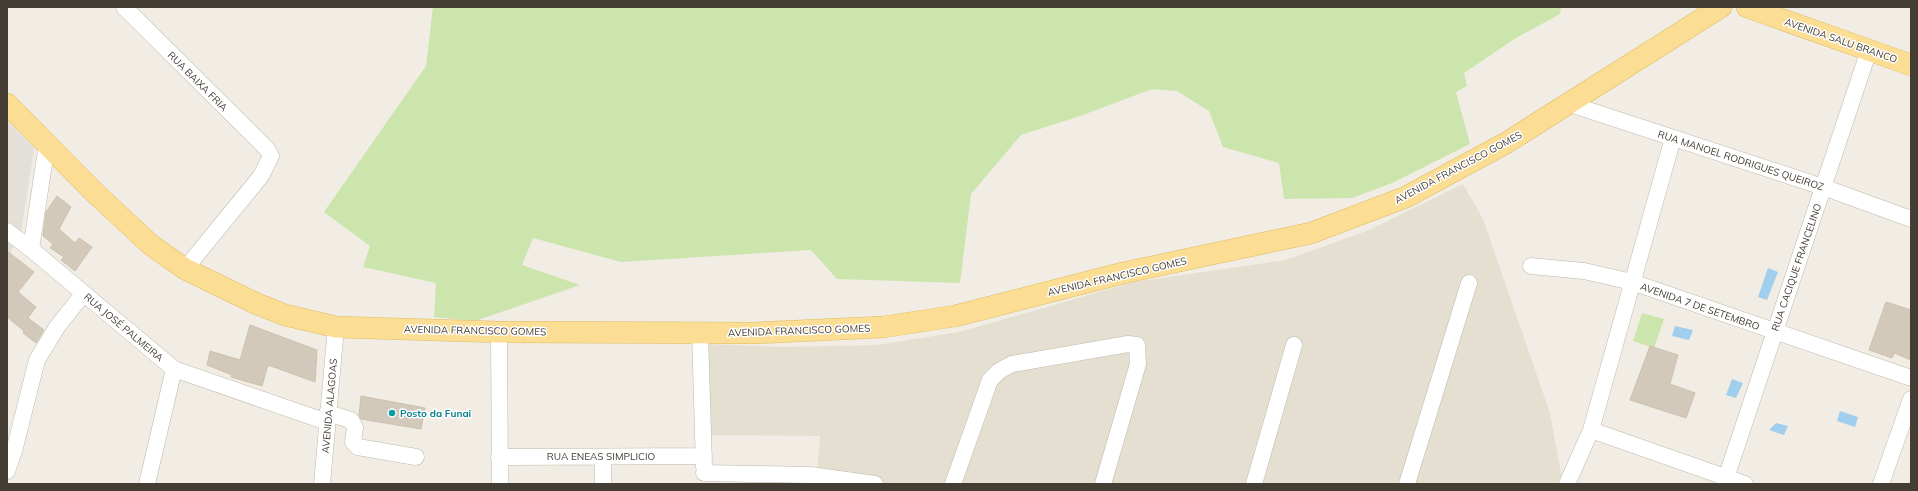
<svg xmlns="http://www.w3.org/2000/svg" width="1918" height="491" font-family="Mulish,sans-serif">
<rect width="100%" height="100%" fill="#f1ede4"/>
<path fill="#e5dfd2" d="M1463,184L1483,219L1550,413L1563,484H816L820,436L709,435L708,344L782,347L877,345L959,332L1134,282L1286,260L1369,230Z"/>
<path fill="#e3dfd9" d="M7,121L34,148L21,233L7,259Z"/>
<path fill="#cbe5ad" d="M433,7H1561L1560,14L1516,38L1464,73L1467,86L1456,92L1470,144L1392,183L1352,198L1284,199L1279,163L1223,147L1209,111L1177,91L1152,89L1083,115L1021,135L971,194L960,283L837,279L811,250L621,262L533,238L522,265L580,285L475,321L434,317L436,283L363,267L370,246L324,212L426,66Z
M1642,313L1664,319L1654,348L1633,341Z"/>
<path fill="#a1ceed" d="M1768,268L1778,272L1767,300L1758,297Z
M1675,326L1693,330L1689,340L1672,336Z
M1732,379L1743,383L1736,398L1726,395Z
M1840,411L1858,417L1855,427L1837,421Z
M1776,423L1788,426L1784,435L1769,430Z"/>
<path fill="#d2c9ba" stroke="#cdc1ad" d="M57,196L71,207L59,229L75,243L79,238L92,247L75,271L61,260L64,257L50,248L53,244L43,236L46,212Z
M7,251L34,272L18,292L36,307L28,318L44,330L36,343L23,333L24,331L7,317Z
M1886,302L1911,310V360L1894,353L1892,358L1869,350Z
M250,325L317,350L315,382L268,365L262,386L231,377L232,375L207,365L210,351L240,360Z
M1650,346L1678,355L1670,384L1695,393L1686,418L1630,400Z
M361,396L425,408L421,429L361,419L359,415Z"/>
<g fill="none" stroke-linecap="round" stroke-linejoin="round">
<defs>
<path id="minor" d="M124,7L267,149L271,156L261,176L185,269
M1570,104L1823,187L1911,219
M7,231L31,249L174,369L327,422
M31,249L47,144
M1531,266L1584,271L1632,282L1911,378
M499,332L500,484
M700,333L704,467
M327,413L351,420L355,428L353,442L358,447L416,457
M1591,430L1745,484
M499,457L704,456
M7,471L14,451L37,360L57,327L84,293
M704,473L810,475L875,484
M147,484L174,369
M322,484L336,327
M603,484V457
M953,484L990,380L999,371L1012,364L1128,344L1137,345L1138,364L1103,484
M1254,484L1294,345
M1407,484L1469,283
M1567,484L1591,430L1673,138
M1724,484L1869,50
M1881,484L1911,399"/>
<path id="major" d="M1747,7L1911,65
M7,104L95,193L151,245L185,269L255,303L285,315L336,327L499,332L754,333L883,327L955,316L1123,273L1311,233L1406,197L1506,143L1721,7"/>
</defs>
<use href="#minor" stroke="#bfb8aa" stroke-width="17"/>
<use href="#major" stroke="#dfbb64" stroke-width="22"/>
<use href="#minor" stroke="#fff" stroke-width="16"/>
<use href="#major" stroke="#fbde93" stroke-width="21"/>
</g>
<circle fill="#0f9aa8" stroke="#fff" stroke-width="1.5" cx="392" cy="413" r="4"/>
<g text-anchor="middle" stroke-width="3" stroke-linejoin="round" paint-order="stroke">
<g font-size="10" fill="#433d34" stroke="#fff">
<text transform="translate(1841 40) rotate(19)" y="4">AVENIDA SALU BRANCO</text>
<text transform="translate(198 81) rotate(45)" y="4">RUA BAIXA FRIA</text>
<text transform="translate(1741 160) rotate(18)" y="4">RUA MANOEL RODRIGUES QUEIROZ</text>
<text transform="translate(1458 167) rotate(-28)" y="4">AVENIDA FRANCISCO GOMES</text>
<text transform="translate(1796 267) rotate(-71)" y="4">RUA CACIQUE FRANCELINO</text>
<text transform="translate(1117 276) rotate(-13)" y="4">AVENIDA FRANCISCO GOMES</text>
<text transform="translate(1700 306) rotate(19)" y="4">AVENIDA 7 DE SETEMBRO</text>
<text transform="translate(124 327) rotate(40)" y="4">RUA JOSÉ PALMEIRA</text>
<text transform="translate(475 330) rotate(1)" y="4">AVENIDA FRANCISCO GOMES</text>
<text transform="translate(799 330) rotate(-2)" y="4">AVENIDA FRANCISCO GOMES</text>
<text transform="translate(329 406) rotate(-85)" y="4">AVENIDA ALAGOAS</text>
<text x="601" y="460">RUA ENEAS SIMPLICIO</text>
</g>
<g font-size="10" font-weight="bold" fill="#0d838f" stroke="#fff" text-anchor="start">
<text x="400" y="417">Posto da Funai</text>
</g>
</g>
<rect width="1918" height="491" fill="none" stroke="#433d34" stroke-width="16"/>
</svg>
